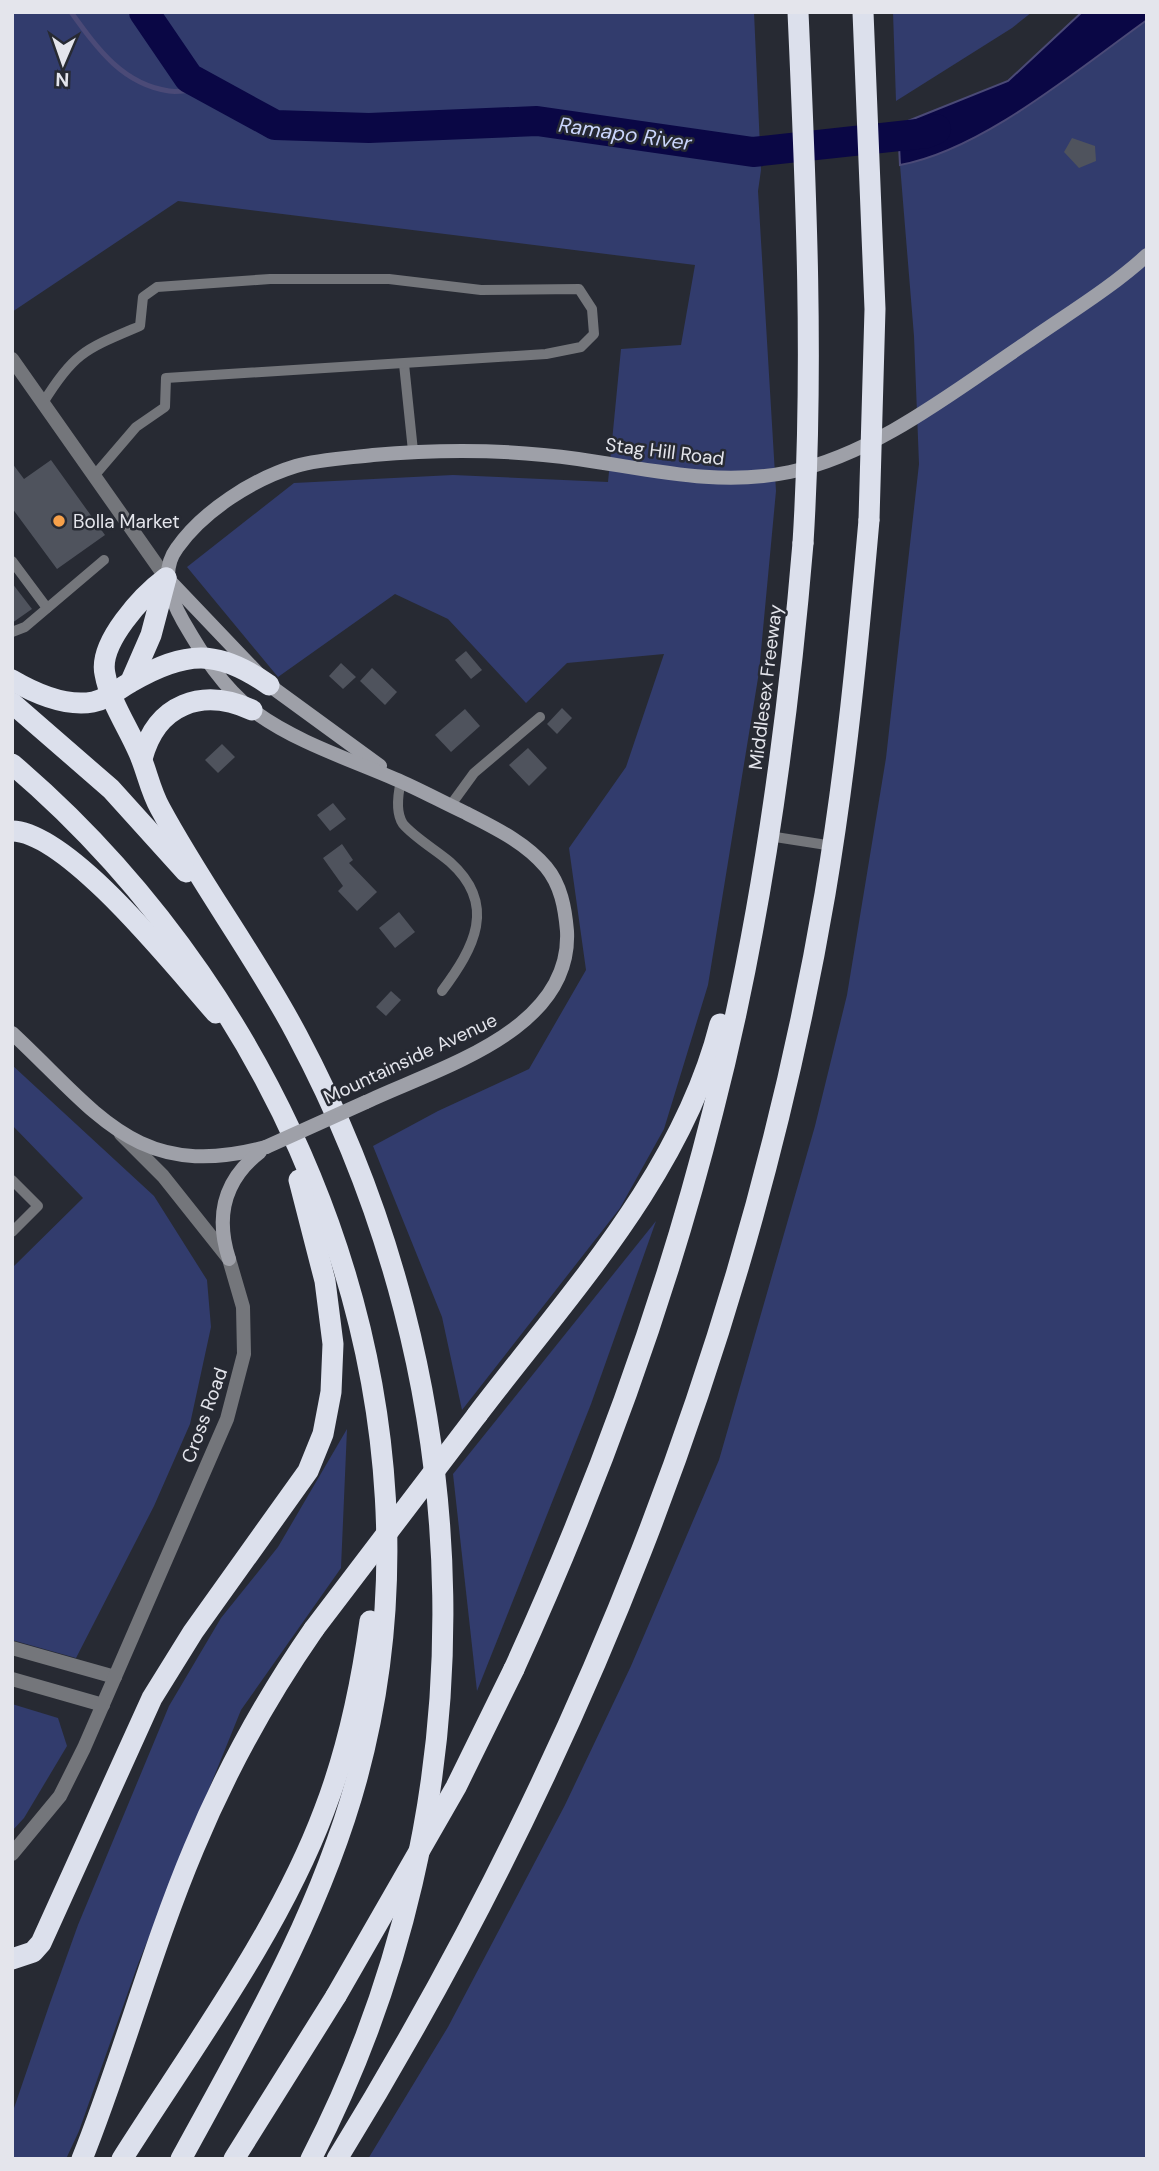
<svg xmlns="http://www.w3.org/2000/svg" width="1159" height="2171" font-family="'DM Sans',sans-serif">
<rect width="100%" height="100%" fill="#272a33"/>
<g fill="#323c6d">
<path d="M12 12H754L761 170 758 191 776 491 759 672 708 985 664 1129 620 1208 462 1410 442 1317 373 1146 438 1111 529 1069 586 970 569 848 626 767 664 654 567 663 526 703 448 619 395 594 278 677 187 567 294 483 453 475 608 482 621 349 681 345 695 265 178 201 12 312Z"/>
<path d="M893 12H1032L1012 28 896 101Z"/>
<path d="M1147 20V2159H368L448 2027 565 1805 631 1666 719 1460 815 1126 847 995 886 758 919 464 914 336 900 165C983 150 1078 69 1147 20Z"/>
<path d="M12 1065 154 1196 207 1280 211 1327 190 1424 154 1506 76 1658 12 1640V1268L83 1198 12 1125Z"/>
<path d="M656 1221 591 1404 477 1691 453 1474Z"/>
<path d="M347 1429 341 1568 241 1710 138 1964 79 2131 66 2159H12V2114L50 2003 78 1925 169 1706 221 1618 278 1547Z"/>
<path d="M12 1704 58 1718 67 1746 24 1818 12 1831Z"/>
</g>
<path fill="#0a0745" stroke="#4b4a77" stroke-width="2" d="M1082 12H1147V20C1078 69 983 150 900 165L898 125 1008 81Z"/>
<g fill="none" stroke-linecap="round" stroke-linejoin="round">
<path stroke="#4b4a77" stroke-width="5" d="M71 12C97 48 122 84 169 91 180 93 195 89 207 87"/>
<path stroke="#0a0745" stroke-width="30" d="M144 12 189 78 275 125 369 128 537 121 753 152 927 133 936 129"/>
</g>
<g fill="#4f535d">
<path d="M1072 138 1095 146 1096 161 1079 168 1064 152Z"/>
<path d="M51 460 105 535 57 569 12 508V463L24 479Z"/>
<path d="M12 583 32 609 12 623Z"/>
<path d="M466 651 482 670 471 679 455 660Z"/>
<path d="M341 663 356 677 343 689 329 676Z"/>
<path d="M372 668 397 692 385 705 360 681Z"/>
<path d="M562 708 572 718 557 734 547 724Z"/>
<path d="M465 709 480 726 451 752 435 735Z"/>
<path d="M222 744 235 757 218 773 205 760Z"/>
<path d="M528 748 547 768 529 786 509 765Z"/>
<path d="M333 803 346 819 330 831 317 815Z"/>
<path d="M342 844 353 860 349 863 377 892 357 911 338 891 343 886 323 858Z"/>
<path d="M399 912 415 932 395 948 379 928Z"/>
<path d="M391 991 401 1000 386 1016 376 1007Z"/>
</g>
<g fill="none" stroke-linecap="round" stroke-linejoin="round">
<g stroke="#74767b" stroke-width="10">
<path d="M404 364 413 451"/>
<path d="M43 403C74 352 86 349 140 326L143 297 157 287 270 279H389L481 290 579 289 592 309 594 334 581 347 546 354 166 378 165 407 136 427 94 476"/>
<path d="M12 561 47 608"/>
<path d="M12 632 25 627 104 560"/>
<path d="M401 781C398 794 395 812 403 824 415 838 436 850 450 862 498 905 474 948 442 991"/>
<path d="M450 806 474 773 540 717"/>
<path d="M769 836 833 846"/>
<path d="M12 1180 38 1206 12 1232"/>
</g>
<g stroke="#74767b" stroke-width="14">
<path d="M12 359 166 578"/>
<path d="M12 1648 115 1677"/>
<path d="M12 1679 103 1705"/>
<path d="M12 1854 60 1796 84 1748 227 1419 244 1354 243 1307 229 1259 163 1176 121 1134"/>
</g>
<g stroke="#9ea0a8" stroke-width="14">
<path d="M168 579 269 685 380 766"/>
<path d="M12 1033C98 1113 137 1182 266 1147"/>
<path d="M366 1102C440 1067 572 1031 567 931 565 908 561 885 546 867 525 842 495 828 466 813 442 802 419 789 395 779 349 759 296 742 255 712 223 688 202 654 183 621 170 598 160 571 177 548 203 511 253 479 296 466 320 459 348 458 373 455 441 449 509 449 578 459 649 469 718 487 790 472 876 454 957 389 1029 341 1069 313 1111 288 1147 255"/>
<path d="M229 1259C215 1216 224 1180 260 1152"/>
</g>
<g stroke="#dce0ec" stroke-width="21">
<path d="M166 578C143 595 98 643 105 674 110 702 128 727 139 753 147 771 150 790 160 808 202 886 256 957 297 1035 484 1386 494 1804 311 2159"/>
<path d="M12 680C36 694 65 707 93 702 108 699 118 689 131 682 186 650 218 649 269 685"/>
<path d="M131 681 151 635 166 578"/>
<path d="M12 703 111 789 186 872"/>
<path d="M142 759C156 704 202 687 252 710"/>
<path d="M12 764C297 1007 457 1409 357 1778 320 1914 248 2036 181 2159"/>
<path d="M12 831C69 832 177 969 216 1013"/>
<path d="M477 1415C569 1294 682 1174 720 1024"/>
<path d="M514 1669C596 1489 665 1302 713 1111 761 925 787 734 803 543"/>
<path d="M12 1959 33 1952 41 1943 152 1698 193 1632 308 1471 323 1434 331 1392 333 1344 325 1281 299 1180"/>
<path d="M82 2159C123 2057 151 1950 194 1848 226 1771 266 1698 314 1629"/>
<path d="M122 2159C191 2050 279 1931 324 1811 348 1749 361 1686 370 1621"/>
<path d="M234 2159 336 1996"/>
<path d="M337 2159C576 1771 748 1344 825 894 846 770 858 645 869 520"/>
</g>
<path stroke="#9ea0a8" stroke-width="14" d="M266 1147 366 1102"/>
<g stroke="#dce0ec" stroke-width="21">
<path d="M798 12C806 190 814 365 803 543"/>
<path d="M863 12 875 309 869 520"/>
<path d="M314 1629 477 1415"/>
<path d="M336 1996 456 1787 514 1669"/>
</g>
</g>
<circle fill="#f8a14a" stroke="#272a33" stroke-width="2.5" cx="59" cy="521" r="7"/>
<g text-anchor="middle" stroke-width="5" stroke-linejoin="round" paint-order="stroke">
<g font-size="19" fill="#e4e5ec" stroke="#272a33">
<text transform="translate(665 451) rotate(7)" y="7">Stag Hill Road</text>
<text transform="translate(765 687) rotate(-83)" y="7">Middlesex Freeway</text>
<text transform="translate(410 1058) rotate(-25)" y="7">Mountainside Avenue</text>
<text transform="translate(204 1415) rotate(-70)" y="7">Cross Road</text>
</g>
<g font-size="19" fill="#e4e5ec" stroke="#272a33" text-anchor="start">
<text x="73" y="528">Bolla Market</text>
</g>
<g font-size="21" font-style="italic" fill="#cad5fc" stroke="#272a33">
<text transform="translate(625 134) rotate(8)" y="7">Ramapo River</text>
</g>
</g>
<rect width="1159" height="2171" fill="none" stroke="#e4e5ec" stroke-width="28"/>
<g transform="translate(63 63) rotate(182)" stroke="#272a33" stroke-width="5" paint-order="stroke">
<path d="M0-5L12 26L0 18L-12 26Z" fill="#e4e5ec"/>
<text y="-10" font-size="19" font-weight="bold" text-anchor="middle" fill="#e4e5ec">N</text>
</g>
</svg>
